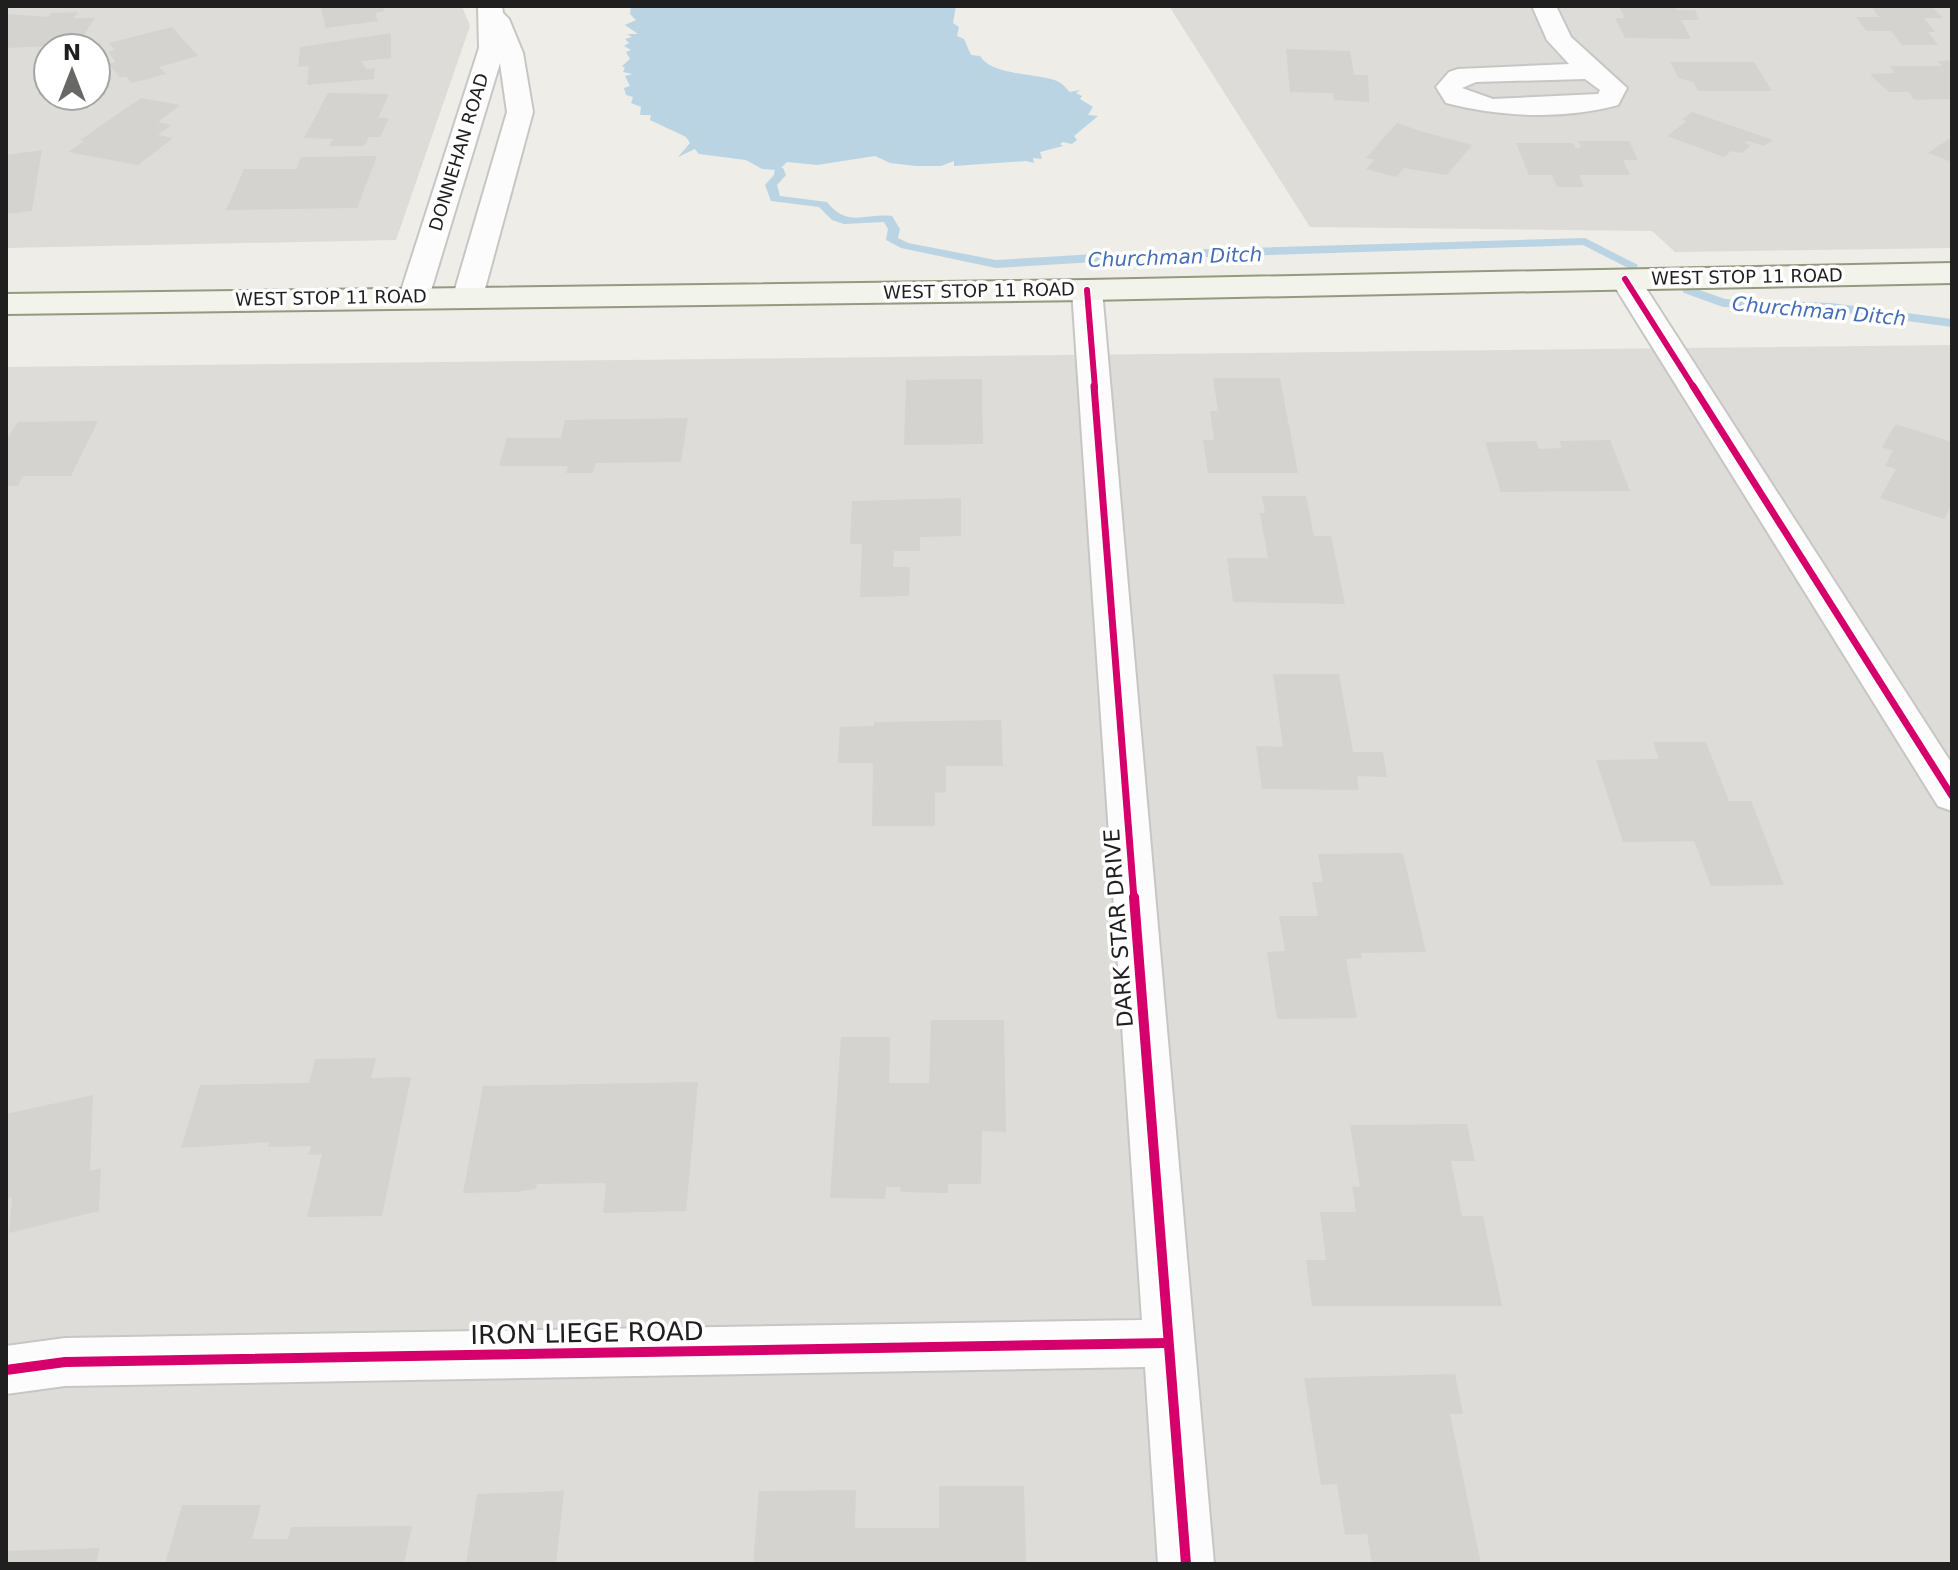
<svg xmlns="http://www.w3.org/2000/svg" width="1958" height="1570" font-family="'DejaVu Sans',sans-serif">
<rect width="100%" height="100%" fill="#eeede8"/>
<g fill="#dddcd9" fill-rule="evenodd">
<path d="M6 6H462L470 26 396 240 6 248ZM48 48H96V96H48Z"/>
<path d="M1169 6H1952V248L1675 252 1652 231 1310 227Z"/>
<path d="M1952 345V1564H6V367Z"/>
</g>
<path fill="#bad4e3" d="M631 6H956L953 23 959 27 957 36 964 39 971 55 980 56C992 76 1037 73 1057 81 1062 83 1066 88 1070 92L1080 90 1076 93 1082 96 1080 99 1093 107 1088 115 1098 116 1074 136 1077 140 1072 144 1063 142 1060 144 1063 146 1040 152 1042 159 1033 158 1034 163 1026 161 954 166V161L941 166H916L890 163 875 156 817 165 787 162 779 170 762 169 746 160 699 154 695 149 678 157 690 143 686 137 650 120 651 115H640L641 107 631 103 633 97 626 95 624 88 630 86 625 76 633 74 623 72 625 68 622 66 630 59 626 52 631 50 624 46 629 43 625 39 632 37 627 34H638L625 25 636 20 630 14Z"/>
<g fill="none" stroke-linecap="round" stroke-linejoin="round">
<g fill="#bad4e3" fill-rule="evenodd">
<path d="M775 168H783L786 175 777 185 780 196 827 202C847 228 865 213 892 216L900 229 898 238 908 243 996 260 1145 251 1585 238 1638 265 1636 268H1628L1583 245 1145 259 996 268 901 248 886 240 888 229 884 222 844 224 832 220 819 207 771 201 765 185 774 175Z"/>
<path d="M1688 286 1725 299 1831 303 1952 319V327L1831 311 1723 307 1684 293 1682 290Z"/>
</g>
</g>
<g fill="#d5d3cf">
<path d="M320 6H382L384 11 375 13 378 21 326 28Z"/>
<path d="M1619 6H1673L1676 10H1695L1699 20H1681L1691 39 1625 38 1615 18H1625Z"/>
<path d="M1871 6H1932L1942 18H1924L1935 32H1928L1938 45H1902L1891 31H1866L1856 17H1879Z"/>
<path d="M78 12 74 18H95L77 45 6 48V14L49 17 51 13Z"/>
<path d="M172 27 198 56 159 67 166 74 132 83 126 76 120 78 109 64 116 62 108 52 115 50 109 43Z"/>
<path d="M391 33V58L362 61 366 69 375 68 374 79 307 85 309 66 298 67 300 47Z"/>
<path d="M1286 49 1350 51 1354 75H1368L1369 102 1334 100 1333 93 1290 92Z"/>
<path d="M1952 60V99L1914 100 1909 92H1889L1870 74 1895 73 1890 66H1942L1938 61Z"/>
<path d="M1670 62H1754L1772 91H1698L1693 82 1679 78Z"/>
<path d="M328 93 389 94 378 118H389L380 137H369L364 146H329L333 139 304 138Z"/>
<path d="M141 98 180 105 158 122 171 125 158 135 173 138 138 165 68 152 84 141 80 140Z"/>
<path d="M1692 112 1773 140 1764 146 1748 141 1745 142 1750 146 1742 153 1731 151 1724 157 1667 136 1687 121 1682 120Z"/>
<path d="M1397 123 1420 131 1472 145 1447 175 1404 168 1396 177 1366 169 1374 160 1366 158Z"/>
<path d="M1952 137V162L1928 153Z"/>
<path d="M1578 141H1629L1638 160H1623L1630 175H1579L1584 187H1557L1552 175H1529L1516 143H1573L1575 148H1581Z"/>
<path d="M42 150 32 211 6 214V155Z"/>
<path d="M377 156 357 208 226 210 244 169H296L301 157Z"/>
<path d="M1213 378H1280L1298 473H1208L1203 440H1214L1210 411H1218Z"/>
<path d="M982 379 983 444 904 445 906 380Z"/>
<path d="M688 418 681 462 596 463 592 473H566L568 466H499L507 438H561L565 420Z"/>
<path d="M98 421 71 476H23L18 486H6V440L18 422Z"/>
<path d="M1896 424 1952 442V504L1944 519 1880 498 1896 469 1885 466 1893 451 1882 447Z"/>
<path d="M1610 440 1630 491 1501 492 1485 442 1536 441 1539 449 1562 448 1559 441Z"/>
<path d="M1262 496H1306L1314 536H1331L1345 604 1233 602 1227 558H1268L1260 513H1265Z"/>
<path d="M961 498V536L920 537V551H894L893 567H910L909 596 860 597 862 544H850L852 501Z"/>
<path d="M1273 674H1339L1353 752H1383L1387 777 1357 776 1359 790 1262 789 1256 746 1283 747Z"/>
<path d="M1001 720 1003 766H946V792L935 793V826H872L873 763H838L840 727 874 726V722Z"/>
<path d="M1653 742H1706L1729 801H1751L1784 885 1711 886 1694 841 1623 842 1596 760 1659 759Z"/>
<path d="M1403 853 1426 952 1361 953 1362 958 1346 959 1357 1018 1277 1019 1267 952 1285 951 1279 916H1318L1312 882H1323L1318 854Z"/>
<path d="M931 1020H1004L1006 1132 982 1131 981 1184H948V1193L900 1192 901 1187H886L885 1199 830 1198 841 1037H890L889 1083H929Z"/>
<path d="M376 1058 371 1078 411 1077 382 1216 307 1217 322 1154 308 1155 311 1146 268 1147 269 1142 181 1148 200 1085 309 1083 315 1059Z"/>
<path d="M698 1082 686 1211 603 1213 606 1183 537 1184 536 1189 515 1192 463 1193 483 1086Z"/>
<path d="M93 1095 90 1171 101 1168 99 1211 9 1233 12 1197 6 1198V1114Z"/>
<path d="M1467 1124 1475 1161H1451L1462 1216H1483L1502 1306H1312L1306 1260H1326L1320 1212H1356L1352 1186 1360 1187 1350 1125Z"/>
<path d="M1455 1374 1463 1414H1450L1481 1564H1372L1367 1534 1345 1535 1337 1484 1321 1485 1304 1378Z"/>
<path d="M939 1486H1024L1026 1564H753L759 1491 856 1490 855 1528H939Z"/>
<path d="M564 1491 556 1564H466L477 1494Z"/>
<path d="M182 1505H261L252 1539H288L291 1527 412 1526 404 1564H165Z"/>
<path d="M100 1548 96 1564H6L7 1551Z"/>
</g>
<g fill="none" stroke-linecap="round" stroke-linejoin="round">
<g stroke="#c6c6c4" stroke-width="4">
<g id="minor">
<path d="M478 6H502L503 13 509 19 523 53 533 112 483 296 479 302H457L453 296 507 112 500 63 429 297 425 303H403L399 297 479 48Z"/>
<path d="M1532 6H1556L1571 37 1627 88 1618 105C1562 120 1501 117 1446 103L1436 87 1449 72 1458 69 1569 64 1547 40ZM1585 79 1600 90 1598 94 1493 99 1462 88 1476 82Z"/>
<path d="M1625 270 1636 273 1640 279 1952 764V811L1938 806 1610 279 1614 273Z"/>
<path d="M1087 281 1098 284 1102 290 1214 1564H1158L1145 1367 65 1386 6 1394V1346L65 1338 1142 1320 1072 290 1076 284Z"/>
</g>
</g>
<g stroke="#94997f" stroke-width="4">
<path id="secondary" d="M1952 263V283L1087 300 6 314V294L1087 280Z"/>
</g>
<use href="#minor" fill="#fcfcfc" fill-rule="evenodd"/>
<use href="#secondary" fill="#f2f4eb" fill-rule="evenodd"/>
<g stroke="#fff" stroke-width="9">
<g id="cycleway-far2">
<path d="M1625 279 1694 388"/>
<path d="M1087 290 1095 388"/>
</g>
</g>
<g stroke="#fff" stroke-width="12">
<g id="cycleway-far1">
<path d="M1094 386 1134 899"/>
<path d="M1693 386 1952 796"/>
</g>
</g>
<g stroke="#fff" stroke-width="15">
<g id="cycleway">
<path d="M1134 897 1186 1564"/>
<path d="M6 1370 65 1362 1168 1343"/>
</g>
</g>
<use href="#cycleway-far2" stroke="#d6006c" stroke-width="6"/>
<use href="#cycleway-far1" stroke="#d6006c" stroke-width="7"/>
<use href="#cycleway" stroke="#d6006c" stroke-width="10"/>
</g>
<g text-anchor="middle" stroke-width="7" stroke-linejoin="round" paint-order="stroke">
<g font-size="18" fill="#1f1f1f" stroke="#fff">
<text transform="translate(459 152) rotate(-73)" y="6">DONNEHAN ROAD</text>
<text transform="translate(1747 277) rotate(-1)" y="6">WEST STOP 11 ROAD</text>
<text transform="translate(979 291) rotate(-1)" y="6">WEST STOP 11 ROAD</text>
<text transform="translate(331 298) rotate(-1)" y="6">WEST STOP 11 ROAD</text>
</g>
<g font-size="20" font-style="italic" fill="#456eb6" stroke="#fff">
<text transform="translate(1175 257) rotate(-2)" y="7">Churchman Ditch</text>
<text transform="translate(1819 311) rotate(5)" y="7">Churchman Ditch</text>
</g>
<g font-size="22" fill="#1f1f1f" stroke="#fff">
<text transform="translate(1118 928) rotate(-94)" y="8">DARK STAR DRIVE</text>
</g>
<g font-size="26" fill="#1f1f1f" stroke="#fff">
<text transform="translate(587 1333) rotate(-1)" y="9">IRON LIEGE ROAD</text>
</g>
</g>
<rect width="1958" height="1570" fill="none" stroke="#1f1f1f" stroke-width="16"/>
<g transform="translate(72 72)"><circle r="38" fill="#ffffff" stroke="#a5a5a5" stroke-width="2"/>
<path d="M0-6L14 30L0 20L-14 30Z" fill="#676765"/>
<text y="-12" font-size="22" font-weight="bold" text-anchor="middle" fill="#1f1f1f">N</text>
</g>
</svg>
